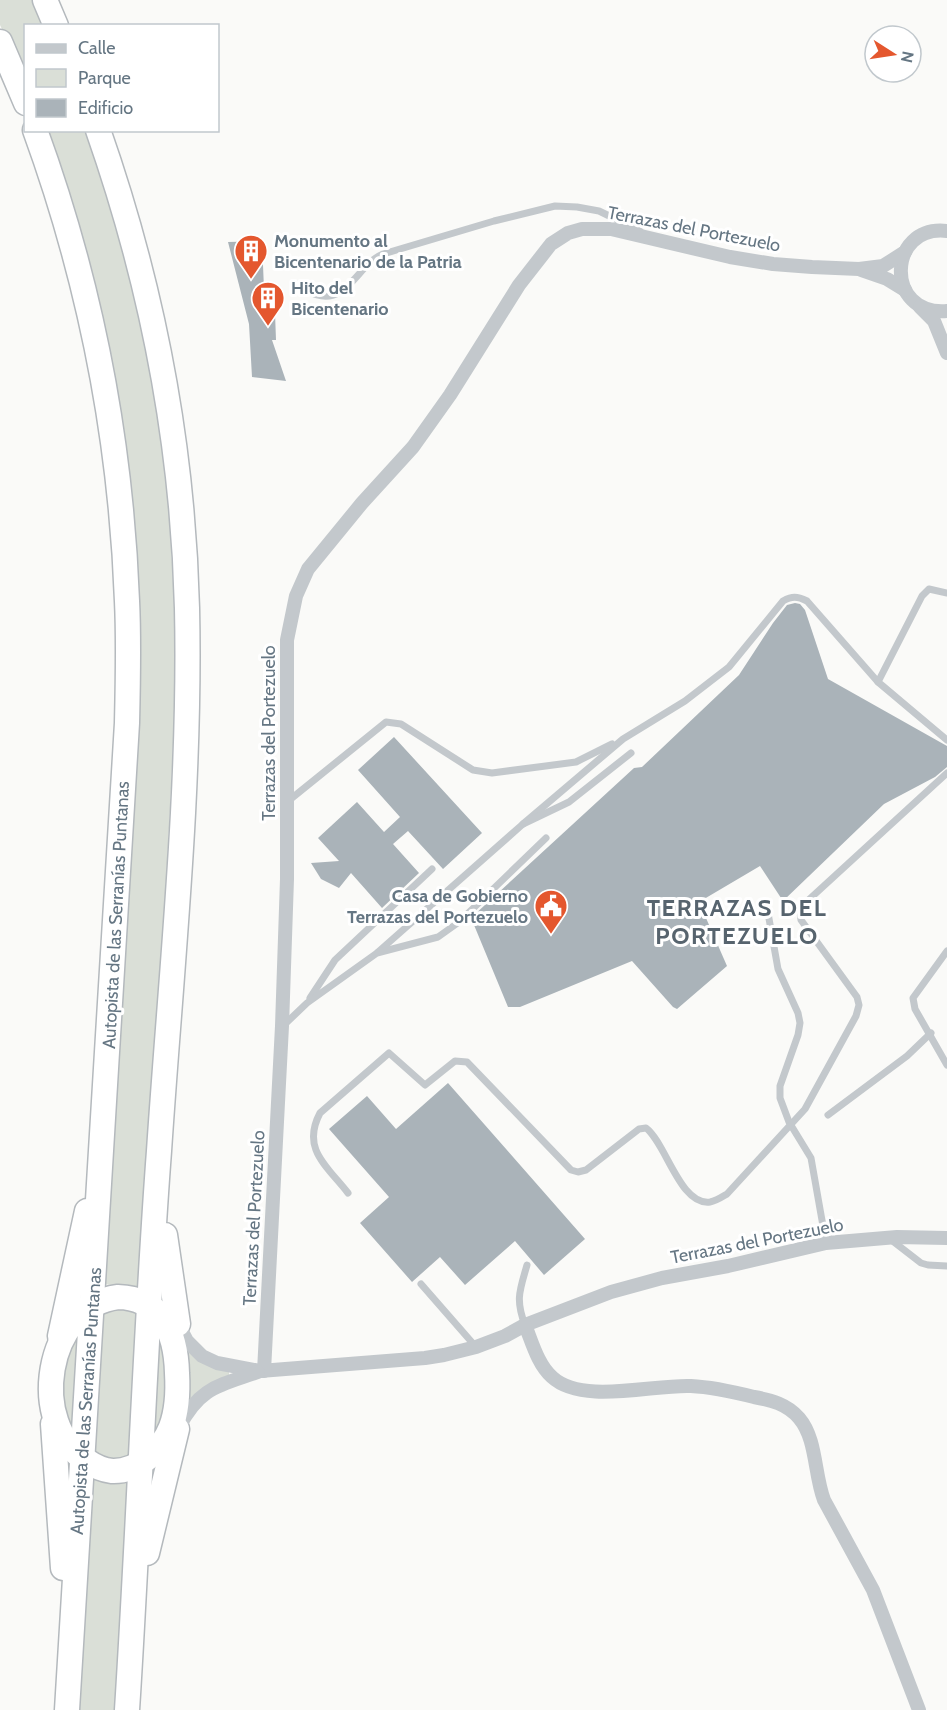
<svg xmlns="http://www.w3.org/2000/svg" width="947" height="1710" font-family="Cabin,sans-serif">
<rect width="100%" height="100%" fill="#fafaf8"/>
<g fill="#dadfd7">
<path d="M0 0H35L46 25 26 26 25 77 0 25Z"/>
<path d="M45 131H88L113 204 157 386 170 525 177 657 170 810 143 1287 100 1284 124 448Z"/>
<path d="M105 1307 138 1308 133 1459 127 1462 89 1456 98 1311Z"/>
<path d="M82 1321 72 1436 58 1380Z"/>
<path d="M157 1327 162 1331 169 1406 150 1446Z"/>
<path d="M185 1345 229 1370V1378L188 1404Z"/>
<path d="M89 1470 133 1474 118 1710H75Z"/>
</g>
<g fill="#aab3b9">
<path d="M262 241 265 313H275L276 340H272L286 381 252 377 249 324 228 242Z"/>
<path d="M795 603 800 604 805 610 828 679 947 746V767L935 777 884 804 783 901 760 866 699 902 727 966 677 1009 673 1007 632 961 520 1007H508L474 925 473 916 634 768 642 767 739 675 773 623 787 605Z"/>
<path d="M394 737 482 833 443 869 408 831 393 844 419 873 382 908 351 873 339 888 321 879 311 863 339 861 318 838 357 802 384 832 400 817 358 770Z"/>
<path d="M448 1083 585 1239 544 1275 515 1241 465 1285 440 1257 412 1282 360 1223 389 1197 329 1129 367 1096 396 1129Z"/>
</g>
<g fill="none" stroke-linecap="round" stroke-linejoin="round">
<g stroke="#b4b9bd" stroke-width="27">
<g id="highway">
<path d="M45 0 56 26"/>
<path d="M0 42 26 103"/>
<path d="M35 130C90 281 121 440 127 601 129 641 128 682 127 723L67 1710"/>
<path d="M98 130C152 284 183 446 187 608 191 789 171 971 159 1151 145 1337 139 1524 127 1710"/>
<path d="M165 1235 178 1324 169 1328"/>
<path d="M118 1297C163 1298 176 1335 177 1373 178 1390 177 1411 171 1427 162 1450 137 1472 112 1471 103 1470 94 1466 87 1461 27 1425 45 1306 118 1297Z"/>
<path d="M60 1336 87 1211"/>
<path d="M53 1424 63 1568"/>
<path d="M147 1553 177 1429"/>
</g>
</g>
<g stroke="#c3c8cc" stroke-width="7">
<path d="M296 284C303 287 310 293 317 295 348 304 358 264 383 254L494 221 555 206 577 207 599 211 640 231"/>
<path d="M947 593 929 589 922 596 878 682 947 740"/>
<path d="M287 802 386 722 401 724 473 770 492 773 576 762 612 744"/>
<path d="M523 824 623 739 685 701 729 667 783 601C792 596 797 596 807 601L878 682"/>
<path d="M768 913 778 969 798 1013 800 1023 798 1035 780 1086V1098L789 1122 811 1158 826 1243"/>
<path d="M947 951 913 998 915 1009 947 1065"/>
<path d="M378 952 523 824 569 802 631 753"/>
<path d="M310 998 335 960 432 869"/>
<path d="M284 1025 307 1003 377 953 438 937 459 922 546 838"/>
<path d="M828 1115 907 1056 931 1033"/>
<path d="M348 1193C327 1166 301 1149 320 1113L389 1053 425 1085 455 1061 467 1062 571 1170 578 1172 586 1170 639 1129 646 1128C666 1143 680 1206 710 1202 716 1201 722 1197 727 1194L805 1109 856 1016 859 1005 857 997 801 920 800 912 803 905 947 773"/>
<path d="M890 1239 921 1263 928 1265 947 1266"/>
<path d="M421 1284 476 1347"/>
<path d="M525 1325C515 1299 520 1290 527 1265"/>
</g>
<g stroke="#c3c8cc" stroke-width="14">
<path d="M947 231C887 224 884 316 947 311"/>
<path d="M861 270 887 279 905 290"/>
<path d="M920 307 934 321 947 353"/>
<path d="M178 1324 187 1341 202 1356 217 1363 260 1371 425 1358 444 1355 476 1347 505 1336 525 1325 611 1292 662 1278 728 1266 826 1243 897 1237 947 1238"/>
<path d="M525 1325C532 1342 538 1365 552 1377 582 1405 654 1384 691 1386 712 1387 734 1392 754 1397 771 1400 787 1404 799 1418 817 1439 814 1474 824 1500L873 1590 919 1710"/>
<path d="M264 1371 282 1026 287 879V640L296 596 308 569 362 503 413 447 450 395 519 285 551 244 568 233 582 229H611L730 257 773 264 812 267 859 269 883 266 905 252"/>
<path d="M179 1427C200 1387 218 1386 258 1372"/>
</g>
<use href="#highway" stroke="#fff" stroke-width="24"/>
</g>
<defs>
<g id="building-pin" transform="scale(1.725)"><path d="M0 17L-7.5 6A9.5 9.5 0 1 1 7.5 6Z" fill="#e4572e" stroke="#fff"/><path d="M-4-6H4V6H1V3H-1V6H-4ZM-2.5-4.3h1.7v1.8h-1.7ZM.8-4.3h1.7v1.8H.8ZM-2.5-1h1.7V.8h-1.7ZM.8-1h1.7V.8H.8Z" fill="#fff"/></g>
<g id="civic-pin" transform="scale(1.725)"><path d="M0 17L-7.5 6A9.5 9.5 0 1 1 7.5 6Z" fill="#e4572e" stroke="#fff"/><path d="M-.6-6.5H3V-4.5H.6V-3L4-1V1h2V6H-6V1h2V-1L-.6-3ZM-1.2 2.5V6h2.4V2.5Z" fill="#fff"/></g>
</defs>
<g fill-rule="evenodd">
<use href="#building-pin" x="251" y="251"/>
<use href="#building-pin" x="268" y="298"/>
<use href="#civic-pin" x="551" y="906"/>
</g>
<g text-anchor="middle" stroke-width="6" stroke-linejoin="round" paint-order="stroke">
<g font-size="18" fill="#657683" stroke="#fff">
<text transform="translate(694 229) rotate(11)" y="6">Terrazas del Portezuelo</text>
<text transform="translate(269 733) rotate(-90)" y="6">Terrazas del Portezuelo</text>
<text transform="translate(116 915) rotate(-87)" y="6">Autopista de las Serranías Puntanas</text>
<text transform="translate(254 1218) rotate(-87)" y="6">Terrazas del Portezuelo</text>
<text transform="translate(757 1241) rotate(-11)" y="6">Terrazas del Portezuelo</text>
<text transform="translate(86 1401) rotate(-86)" y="6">Autopista de las Serranías Puntanas</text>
</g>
<g font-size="18" font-weight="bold" fill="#657683" stroke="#fff" text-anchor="start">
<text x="274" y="247">Monumento al<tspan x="274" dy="21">Bicentenario de la Patria</tspan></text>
<text x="291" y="294">Hito del<tspan x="291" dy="21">Bicentenario</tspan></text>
<text x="528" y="902" text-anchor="end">Casa de Gobierno<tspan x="528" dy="21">Terrazas del Portezuelo</tspan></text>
</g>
<g font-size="24" font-weight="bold" letter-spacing="1.5" fill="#57646e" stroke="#fff">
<text x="737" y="916">TERRAZAS DEL<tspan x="737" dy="28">PORTEZUELO</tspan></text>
</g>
</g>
<rect x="24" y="24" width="195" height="108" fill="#ffffff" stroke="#c1c8cd" stroke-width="1.5"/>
<rect x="36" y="44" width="30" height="9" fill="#c3c8cc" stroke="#c1c8cd" stroke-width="1.5"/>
<text x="78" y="54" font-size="18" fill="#657683">Calle</text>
<rect x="36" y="69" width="30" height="18" fill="#dadfd7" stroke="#c1c8cd" stroke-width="1.5"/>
<text x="78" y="84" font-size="18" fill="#657683">Parque</text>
<rect x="36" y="99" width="30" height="18" fill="#aab3b9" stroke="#c1c8cd" stroke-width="1.5"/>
<text x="78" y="114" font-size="18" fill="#657683">Edificio</text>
<g transform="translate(893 54) rotate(102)"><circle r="28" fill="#ffffff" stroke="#c1c8cd" stroke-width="1.5"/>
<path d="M0-4.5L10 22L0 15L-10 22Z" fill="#e4572e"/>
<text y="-9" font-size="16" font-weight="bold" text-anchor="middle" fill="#657683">N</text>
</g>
</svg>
